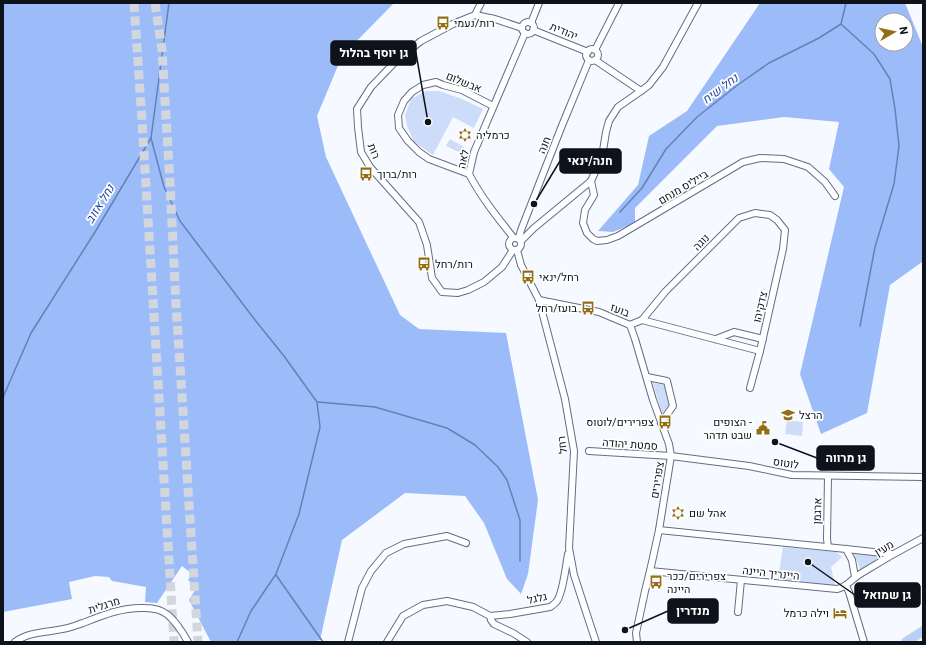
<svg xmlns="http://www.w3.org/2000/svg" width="926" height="645" font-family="Georgia,Heebo,serif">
<rect width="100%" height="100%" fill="#f6f9ff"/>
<g fill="#cddcf8">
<path d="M426 91H439L462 99 483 109 474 128 453 117 433 155 414 142 407 126 405 115 411 99Z"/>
<path d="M450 139 464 147 461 153 446 146Z"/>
<path d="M653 383 665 385 669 405 662 414Z"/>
<path d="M787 420 803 422 802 436 785 434Z"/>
<path d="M783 547 836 552 842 557 831 567 835 585 778 579Z"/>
<path d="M855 552H856L857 554 879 556 880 558 862 569H860L854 553Z"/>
</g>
<g fill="#9cbcf9" fill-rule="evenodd">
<path d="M3 3H394L342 56 317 116 326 157 400 315 419 329 506 333 538 500 528 574 521 594 507 579 484 523 465 496 405 493 342 540 320 640 310 642H211L189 600 197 587 188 580 192 574 182 566 157 603 145 602 146 587 112 581 109 577 95 576 69 582 72 599 3 612Z"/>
<path d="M760 3H905L923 47V259L922 262 890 285 867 413 821 434 800 374 844 187 829 169 839 122 784 117 717 126 635 208V223L613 232 598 231 638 185 649 136 687 111ZM882 20H906V44H882Z"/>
</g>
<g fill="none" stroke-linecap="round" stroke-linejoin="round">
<g stroke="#6480b7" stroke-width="1.5">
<path d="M841 24 874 54 890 79 895 109 899 146 894 184 875 247 860 326"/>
<path d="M151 138 164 187 180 221 255 320 284 356 317 402 320 427 299 514 276 574 251 611 237 642"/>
<path d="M620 212 642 188 666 149 697 117 739 84 769 63 819 38 841 24 846 3"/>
<path d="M3 400 4 395 31 333 95 232 151 138 169 3"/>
<path d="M318 402 375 407 447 428 475 445 498 467 507 480 520 520V561"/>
<path d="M276 575 323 642"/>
</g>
<g stroke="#d3d6dd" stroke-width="9" stroke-dasharray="9 4.5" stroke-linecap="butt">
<path d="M134 3 142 121 174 642"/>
<path d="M155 3 162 50 170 183 176 304 198 642"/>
</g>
<g stroke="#616e87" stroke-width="8">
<g id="minor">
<path d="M475 15 481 3"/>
<circle cx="528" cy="28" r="6"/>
<path d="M531 23 539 3"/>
<path d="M533 30 588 52"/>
<circle cx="592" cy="55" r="6"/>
<path d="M595 50 619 3"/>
<path d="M595 60 641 91"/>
<path d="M469 174 429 159 419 152 408 141 399 128 398 115 404 101 412 92 423 85 436 82 443 85 462 90 493 106"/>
<path d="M591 181 594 195 585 210 583 223 587 233 593 239 597 241 607 240 618 236 743 162 760 158 784 159 808 167 825 182 835 196"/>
<path d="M513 237C497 217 481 197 469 174L474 152 525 33"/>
<circle cx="515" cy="244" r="6"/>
<path d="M519 238 521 230 561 128 589 60"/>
<path d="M521 241 534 228 591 181 602 157 606 132 609 121 618 107 641 91 649 85 663 67 698 3"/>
<path d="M513 250 502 267 484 282 468 290 458 293 442 292 432 278 427 245 419 222 370 167 361 152 358 127 357 109 371 87 397 60 421 41 453 24 475 15 495 19 522 28"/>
<path d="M517 250 521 265 539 300 565 399 574 451 569 548 574 575 589 621 596 642"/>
<path d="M539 300 599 312 630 325 642 320 760 351"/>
<path d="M642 320 665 292 739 218 755 213 770 215 777 220 785 230 783 249 760 351 750 388"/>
<path d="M630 325 635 339 653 400 669 444 671 456 659 530 650 571 645 591 636 633 637 642"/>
<path d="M716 339 734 332 763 339"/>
<path d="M647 377 667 381 673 406 661 423"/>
<path d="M589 451 671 456 749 466 792 475 923 477"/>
<path d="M659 530 846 549 892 554"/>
<path d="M828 547 827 539 828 476"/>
<path d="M846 549 852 560 855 577"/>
<path d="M650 571 837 589C847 587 852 579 860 574 881 561 902 549 923 538"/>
<path d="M846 586 849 592 864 642"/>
<path d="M738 612 741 580"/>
<path d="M490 616 510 614 550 607C553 605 555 604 557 601 563 593 566 565 568 554"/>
<path d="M15 642C31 630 53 633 71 627 75 626 79 624 83 623 103 615 122 607 145 608 153 608 162 610 168 615 176 622 183 633 188 642"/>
<path d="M348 642 362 588 371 571 386 553 404 544 447 536 466 543"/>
<path d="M387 642 403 616 423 605 447 601 473 607 490 616 491 620 494 624 513 633 527 642"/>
</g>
</g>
<g stroke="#d3d4d6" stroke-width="10">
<path id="major" d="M906 642 923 631"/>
</g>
<use href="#minor" stroke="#fff" stroke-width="6"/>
<use href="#major" stroke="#b8cffc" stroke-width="8"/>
</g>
<defs>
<g id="bus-bare" transform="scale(1.08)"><path d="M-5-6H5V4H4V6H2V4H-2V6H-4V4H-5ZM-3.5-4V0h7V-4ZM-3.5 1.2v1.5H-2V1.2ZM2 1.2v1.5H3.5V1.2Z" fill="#936e16" stroke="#fff" stroke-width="2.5" paint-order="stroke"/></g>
<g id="synagogue-bare" transform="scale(1.08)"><path d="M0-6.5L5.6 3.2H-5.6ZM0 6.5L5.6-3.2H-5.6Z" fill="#936e16" stroke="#fff" stroke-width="2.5" paint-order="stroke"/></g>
<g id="school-bare" transform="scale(1.08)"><path d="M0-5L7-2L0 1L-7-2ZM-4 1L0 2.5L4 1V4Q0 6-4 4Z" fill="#936e16" stroke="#fff" stroke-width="2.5" paint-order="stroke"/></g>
<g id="civic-bare" transform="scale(1.08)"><path d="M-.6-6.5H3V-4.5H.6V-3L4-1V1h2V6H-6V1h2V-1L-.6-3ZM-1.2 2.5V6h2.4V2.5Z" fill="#936e16" stroke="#fff" stroke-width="2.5" paint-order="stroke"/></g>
<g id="hotel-bare" transform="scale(1.08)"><path d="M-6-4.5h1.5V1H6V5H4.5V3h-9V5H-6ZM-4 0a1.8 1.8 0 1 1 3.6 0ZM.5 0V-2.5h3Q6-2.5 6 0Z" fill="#936e16" stroke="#fff" stroke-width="2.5" paint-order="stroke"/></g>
</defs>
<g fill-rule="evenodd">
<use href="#bus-bare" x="443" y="23"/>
<use href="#synagogue-bare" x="465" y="135"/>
<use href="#bus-bare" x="366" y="174"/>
<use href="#bus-bare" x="424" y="264"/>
<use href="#bus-bare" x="528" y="277"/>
<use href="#bus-bare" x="588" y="308"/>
<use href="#school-bare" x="788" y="415"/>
<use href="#bus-bare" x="665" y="422"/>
<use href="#civic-bare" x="763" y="428"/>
<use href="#synagogue-bare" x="678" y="513"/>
<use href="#bus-bare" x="656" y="582"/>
<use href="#hotel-bare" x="840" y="613"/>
</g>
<g text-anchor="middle" stroke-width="3.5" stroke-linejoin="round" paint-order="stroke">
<g font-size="11" fill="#0d121b" stroke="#fff" text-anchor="start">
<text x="454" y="27">רות/נעמי</text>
<text x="476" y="139">כרמליה</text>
<text x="377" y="178">רות/ברוך</text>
<text x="435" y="268">רות/רחל</text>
<text x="539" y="281">רחל/ינאי</text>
<text x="577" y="312" text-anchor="end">בועז/רחל</text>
<text x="799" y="419">הרצל</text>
<text x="654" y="426" text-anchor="end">צפרירים/לוטוס</text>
<text x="752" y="426" text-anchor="end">הצופים -<tspan x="752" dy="13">שבט תדהר</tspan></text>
<text x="689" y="517">אהל שם</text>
<text x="667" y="580">צפרירים/ככר<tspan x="667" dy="13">היינה</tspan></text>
<text x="829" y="617" text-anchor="end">וילה כרמל</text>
</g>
<g font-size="11" fill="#0d121b" stroke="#fff">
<text transform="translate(564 31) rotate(22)" y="4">יהודית</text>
<text transform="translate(464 82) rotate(22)" y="4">אבשלום</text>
<text transform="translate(544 145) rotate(-68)" y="4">חנה</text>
<text transform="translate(374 151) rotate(68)" y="4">רות</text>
<text transform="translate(463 159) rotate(-79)" y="4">לאה</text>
<text transform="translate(683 187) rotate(-31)" y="4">בייליס מנחם</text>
<text transform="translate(701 242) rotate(-45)" y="4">נוגה</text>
<text transform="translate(760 307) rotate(-77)" y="4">צדקיהו</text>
<text transform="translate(620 310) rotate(21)" y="4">בועז</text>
<text transform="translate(630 444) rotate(4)" y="4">סמטת יהודה</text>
<text transform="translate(562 445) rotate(-97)" y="4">רחל</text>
<text transform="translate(786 463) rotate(9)" y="4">לוטוס</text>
<text transform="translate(657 480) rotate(-81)" y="4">צפרירים</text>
<text transform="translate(817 511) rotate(-88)" y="4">ארגמן</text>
<text transform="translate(884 548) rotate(-31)" y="4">מעין</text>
<text transform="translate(771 573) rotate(6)" y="4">היינריך היינה</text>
<text transform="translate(537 598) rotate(-13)" y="4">גלגל</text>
<text transform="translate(104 605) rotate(-18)" y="4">מרגלית</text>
</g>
<g font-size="12" font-style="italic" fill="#21489e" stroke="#fff">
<text transform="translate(720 89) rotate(-37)" y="4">נחל שיח</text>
<text transform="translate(100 204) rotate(-58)" y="4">נחל אזוב</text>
</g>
</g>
<path fill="none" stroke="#0d121b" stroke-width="1.5" d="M428 122L416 53M534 204L560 161M775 442L817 458M808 562L855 595M625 630L668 611"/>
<g fill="#0d121b" stroke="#fff" stroke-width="1.5">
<circle cx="428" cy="122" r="4"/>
<circle cx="534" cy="204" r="4"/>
<circle cx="775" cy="442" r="4"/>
<circle cx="808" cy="562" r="4"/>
<circle cx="625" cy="630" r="4"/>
</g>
<g fill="#0d121b" stroke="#0d121b" stroke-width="1.5">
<rect x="331" y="41" width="85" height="24" rx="4"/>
<rect x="560" y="149" width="61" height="24" rx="4"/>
<rect x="817" y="446" width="57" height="24" rx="4"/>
<rect x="855" y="583" width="65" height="24" rx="4"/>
<rect x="668" y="599" width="50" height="24" rx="4"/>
</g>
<g font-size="12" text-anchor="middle" font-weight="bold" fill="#fff">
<text x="374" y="57">גן יוסף בהלול</text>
<text x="590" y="165">חנה/ינאי</text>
<text x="846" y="462">גן מרווה</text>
<text x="887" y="599">גן שמואל</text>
<text x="693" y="615">מנדרין</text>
</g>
<rect width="926" height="645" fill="none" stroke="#0d121b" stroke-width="8"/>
<g transform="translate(894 32) rotate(81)"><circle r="19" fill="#ffffff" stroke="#9ea0a4"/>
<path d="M0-3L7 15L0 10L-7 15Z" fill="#936e16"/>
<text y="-6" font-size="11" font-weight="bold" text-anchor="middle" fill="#0d121b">N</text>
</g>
</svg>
